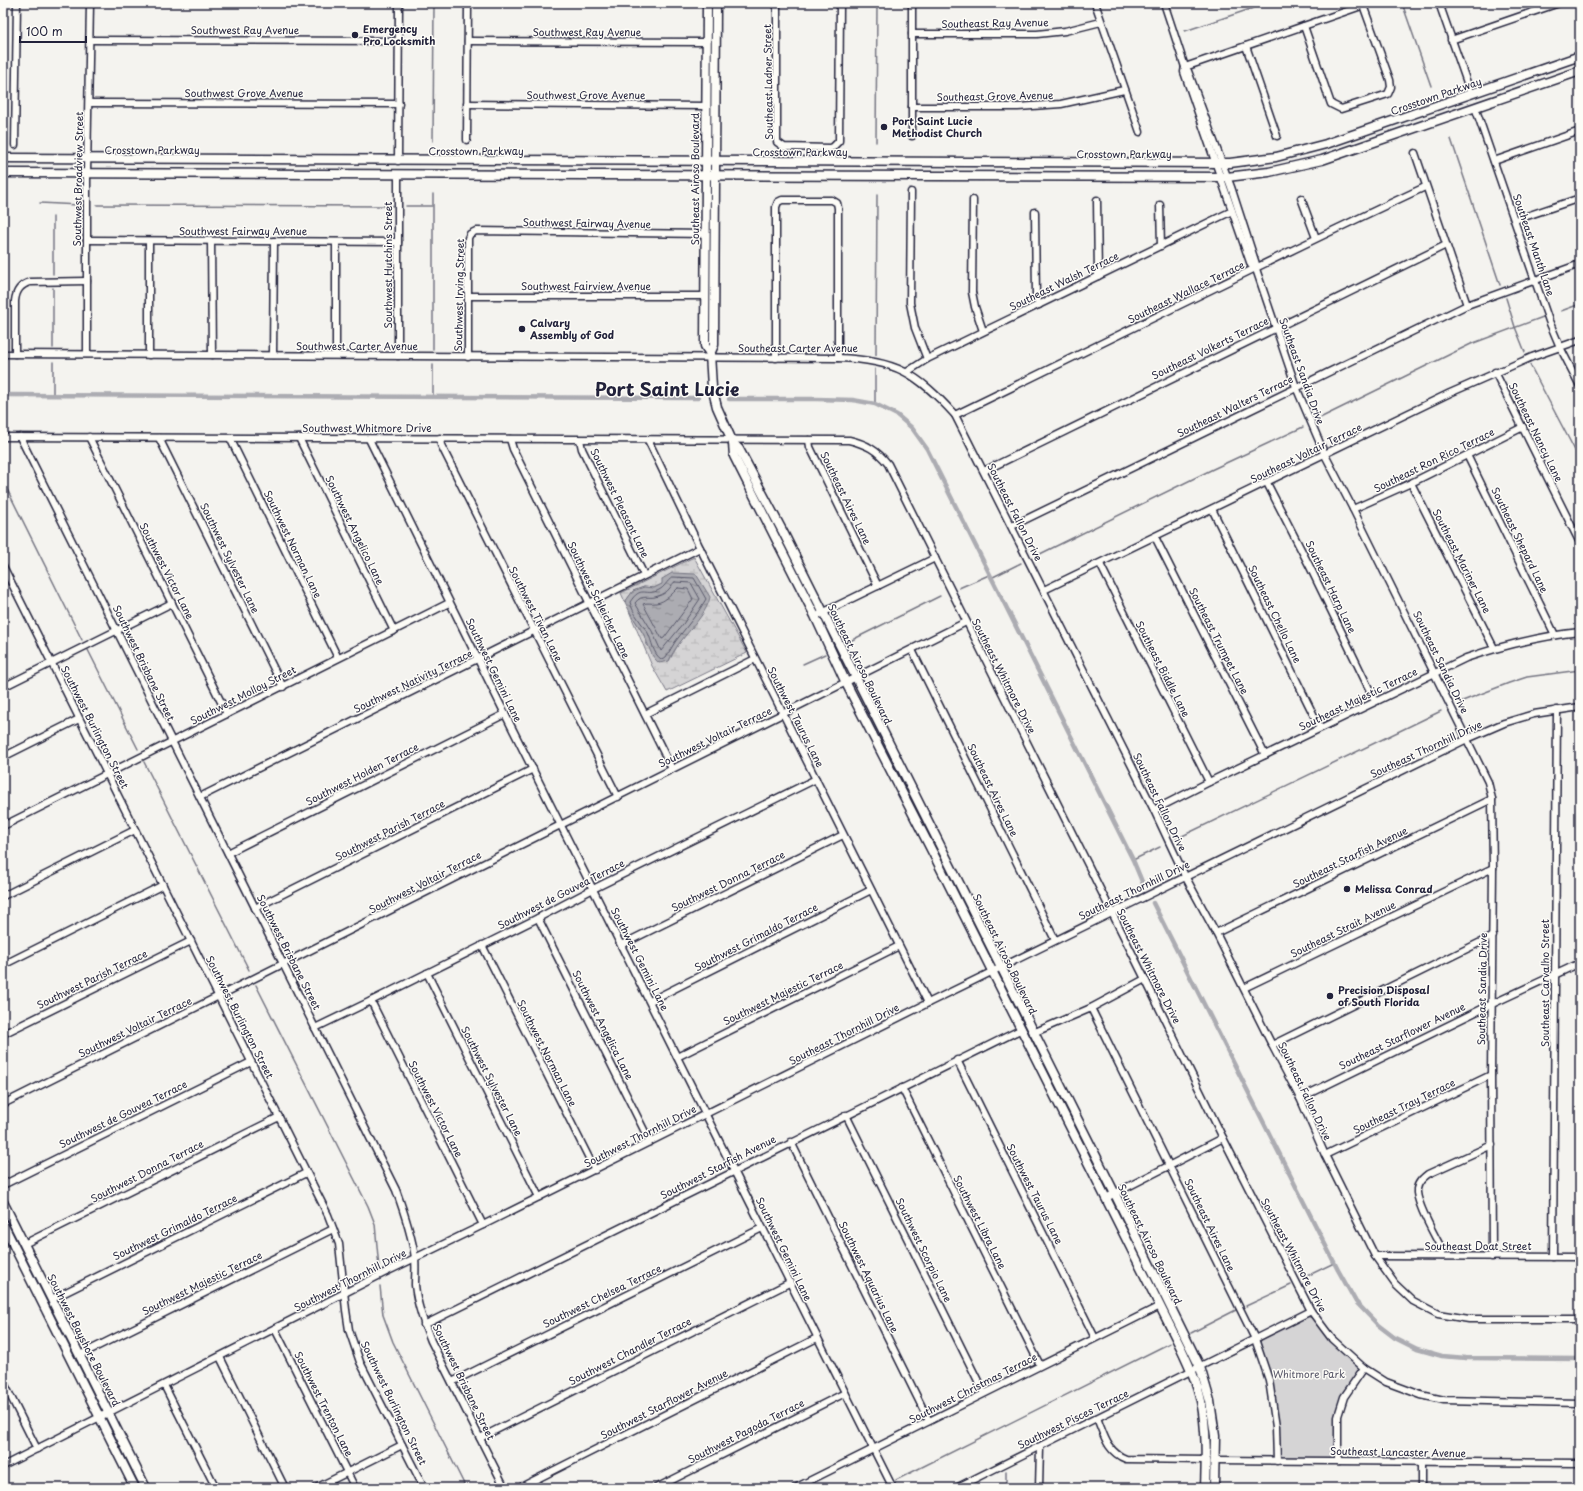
<svg xmlns="http://www.w3.org/2000/svg" width="1583" height="1491" font-family="'Playpen Sans',sans-serif">
<defs>
<pattern id="wetland-marsh" width="20" height="14" patternUnits="userSpaceOnUse"><rect width="20" height="14" fill="#d5d4d5"/><path d="M1 5h8M5 5V1M11 12h8M15 12V8" fill="none" stroke="#b7b6b8"/></pattern>
<pattern id="water-ripples" width="26" height="14" patternUnits="userSpaceOnUse"><rect width="26" height="14" fill="#acacb2"/><path d="M2 4q2-2 4 0t4 0M15 11q2-2 4 0t4 0" fill="none" stroke="#8c8c92"/></pattern>
</defs>
<rect width="100%" height="100%" fill="#f4f3ef"/>
<filter id="ink" filterUnits="userSpaceOnUse"><feTurbulence type="fractalNoise" baseFrequency=".025" numOctaves="2"/><feDisplacementMap in="SourceGraphic" scale="8" xChannelSelector="R" yChannelSelector="G"/><feConvolveMatrix kernelMatrix="1 2 1 2 8 2 1 2 1" color-interpolation-filters="sRGB"/></filter>
<g filter="url(#ink)">
<path fill="#d5d4d5" stroke="#7c7b88" d="M1306 1316 1312 1318 1316 1321 1334 1345 1359 1367C1359 1375 1345 1389 1341 1398L1336 1455 1335 1457 1331 1459H1284L1280 1456 1279 1453 1274 1392 1260 1342 1263 1338Z"/>
<path fill="url(#wetland-marsh)" stroke="#7c7b88" d="M694 557 747 653 667 692 652 666 629 611 644 635 647 645 669 661 678 645 701 614 662 584 654 588 644 587 633 591 625 602 621 593Z"/>
<path fill="url(#water-ripples)" stroke="#757582" d="M672 573 696 574 710 597C706 619 677 639 669 661L659 663C650 656 649 645 644 635 638 624 630 614 625 602L633 591 644 587 654 588 662 584V579Z"/>
<g fill="none" stroke-linecap="round" stroke-linejoin="round">
<g stroke="#59596b" stroke-width="1">
<path d="M673 577 694 578 706 599 698 612 675 642 666 657 661 659C653 654 652 641 648 633 642 623 633 614 630 602 641 585 645 596 657 591 666 587 665 582 673 577Z"/>
<path d="M675 582 691 583 700 599 683 624 661 651 652 631 635 603C642 593 650 600 658 596 662 595 667 592 669 589 672 586 671 584 675 582Z"/>
<path d="M678 588 688 589 693 599 664 638 662 639 643 604C647 602 651 604 656 603 665 602 672 594 678 588Z"/>
</g>
<g stroke="#757582" stroke-width="1.5">
<path d="M1402 3 1431 86"/>
<path d="M1185 31 1268 3"/>
<path d="M1451 139 1500 285"/>
<path d="M433 141 434 3"/>
<path d="M876 142 877 3"/>
<path d="M433 194V349"/>
<path d="M40 203 79 205"/>
<path d="M97 205 393 206"/>
<path d="M406 206H432"/>
<path d="M53 274V217"/>
<path d="M53 288V348"/>
<path d="M1506 298 1515 327 1525 352"/>
<path d="M1561 311 1580 304"/>
<path d="M876 355 877 195"/>
<path d="M53 362V395"/>
<path d="M1530 365 1580 460"/>
<path d="M433 397V365"/>
<path d="M875 404V369"/>
<path d="M1320 418 1471 344 1543 317"/>
<path d="M3 481 82 640"/>
<path d="M1038 555 1213 469 1303 427"/>
<path d="M991 578 1021 563"/>
<path d="M959 588 989 575"/>
<path d="M846 643 940 596"/>
<path d="M88 650 138 749"/>
<path d="M803 664 825 654"/>
<path d="M1460 702 1509 683 1527 677 1580 670"/>
<path d="M144 762 249 970"/>
<path d="M1176 839 1441 711"/>
<path d="M1133 860 1160 847"/>
<path d="M256 985 368 1206 375 1224 379 1268"/>
<path d="M1303 1278 1334 1263"/>
<path d="M380 1286 383 1315 393 1342 466 1488"/>
<path d="M1246 1306 1291 1285"/>
<path d="M1191 1333 1236 1310"/>
<path d="M896 1480 1170 1343"/>
<path d="M880 1488 885 1485"/>
<path d="M1006 1488V1471"/>
</g>
<g stroke="#acacb2" stroke-width="4.5">
<path d="M3 395 698 398"/>
<path d="M729 399H817L853 400 875 404 897 415 912 428 927 449 1133 860 1143 884"/>
<path d="M1153 903 1338 1270 1356 1302 1378 1325 1395 1338 1417 1349 1442 1356 1466 1358 1580 1359"/>
</g>
<g stroke="#22223b" stroke-width="9">
<g id="minor">
<path d="M777 3V142L784 147 830 148 833 147 839 141 840 3"/>
<path d="M912 3V136"/>
<path d="M1095 3 1140 132"/>
<path d="M1164 3 1185 67 1188 71 1231 187 1256 264V269L1296 387 1325 455 1353 509 1488 782 1492 799 1493 868 1491 1075 1492 1257"/>
<path d="M1439 3 1471 94"/>
<path d="M1304 26 1331 104 1341 109 1388 94 1391 87 1390 80 1363 5"/>
<path d="M912 34H1037L1065 31 1101 22"/>
<path d="M90 40 399 41"/>
<path d="M1451 40 1559 3"/>
<path d="M468 41 706 42"/>
<path d="M1246 46 1277 136"/>
<path d="M1185 67 1184 72 1251 265 1256 269"/>
<path d="M1185 67 1370 3"/>
<path d="M89 103 399 104"/>
<path d="M467 104 705 106"/>
<path d="M912 107H1018L1061 104 1124 90"/>
<path d="M1475 107 1549 321 1560 347 1580 386"/>
<path d="M467 140 468 3"/>
<path d="M15 145 17 3"/>
<path d="M1415 153 1467 305"/>
<path d="M398 161 399 3"/>
<path d="M1494 161 1580 131"/>
<path d="M911 192 910 303 915 328 927 359"/>
<path d="M1301 198 1316 238"/>
<path d="M973 200 972 292 975 307 983 331"/>
<path d="M1097 200 1098 276"/>
<path d="M1160 205 1161 246"/>
<path d="M1035 212 1036 296 1039 305"/>
<path d="M1515 220 1580 198"/>
<path d="M87 240 398 242"/>
<path d="M211 241 212 355"/>
<path d="M336 242V355"/>
<path d="M468 296H705"/>
<path d="M3 354 838 358C896 360 917 373 955 415L1154 810 1185 876 1216 933 1272 1045 1300 1098 1325 1155 1375 1256 1395 1284 1413 1301 1438 1314 1469 1319H1580"/>
<path d="M15 354V301C16 291 20 285 30 282L87 281"/>
<path d="M87 354V173L90 3"/>
<path d="M149 355V241"/>
<path d="M273 355 274 241"/>
<path d="M398 356V174"/>
<path d="M468 357V238L470 234 476 231 705 234"/>
<path d="M776 358V207L778 202 782 200H832L837 203 838 208V358"/>
<path d="M907 372 927 359 1232 211"/>
<path d="M1495 372 1580 543"/>
<path d="M955 415C1112 339 1268 260 1425 187"/>
<path d="M3 437 849 440C866 444 877 450 888 464L1145 979 1223 1138 1311 1311 1332 1339 1364 1368 1386 1382 1421 1395 1444 1400 1580 1403"/>
<path d="M20 437 396 1190C404 1212 412 1235 415 1258 416 1267 415 1276 415 1285 417 1305 424 1323 431 1341L505 1488"/>
<path d="M89 437 227 714"/>
<path d="M159 438 283 687"/>
<path d="M230 438 338 658"/>
<path d="M299 438 394 631"/>
<path d="M440 438 441 445 618 797"/>
<path d="M369 439 505 714 893 1488"/>
<path d="M510 439 513 449 672 769"/>
<path d="M580 440 582 449 644 575"/>
<path d="M648 440 700 548 928 1003"/>
<path d="M809 440 810 447 878 586"/>
<path d="M1467 455 1555 635"/>
<path d="M984 471 1446 245"/>
<path d="M1267 483 1310 567 1375 701"/>
<path d="M1411 483 1494 648"/>
<path d="M1212 509 1320 728"/>
<path d="M1353 509 1411 483 1523 427"/>
<path d="M1012 526 1467 305 1580 264"/>
<path d="M1155 537 1265 755"/>
<path d="M1100 564 1209 782"/>
<path d="M3 566 328 1215 339 1244 346 1310 349 1330 360 1362 424 1488"/>
<path d="M1044 590 1450 393 1532 357 1580 340"/>
<path d="M820 614 935 558"/>
<path d="M912 650 1055 940"/>
<path d="M3 687 172 603"/>
<path d="M645 714 755 659"/>
<path d="M3 757 79 719"/>
<path d="M200 797 700 548"/>
<path d="M1154 810 1209 782 1466 658C1504 645 1541 636 1580 632"/>
<path d="M3 826 449 603"/>
<path d="M228 853 505 714"/>
<path d="M3 896 135 830"/>
<path d="M255 908 533 769"/>
<path d="M538 918 650 1142"/>
<path d="M1216 933 1492 799"/>
<path d="M482 945 595 1170"/>
<path d="M621 945 843 835"/>
<path d="M3 965 163 885"/>
<path d="M427 973 539 1197"/>
<path d="M1244 988 1493 868"/>
<path d="M371 1001 483 1225"/>
<path d="M650 1001 871 890"/>
<path d="M1091 1008 1255 1339 1269 1380 1276 1427 1277 1461"/>
<path d="M315 1028 371 1001 538 918 593 889 816 779"/>
<path d="M1033 1033 1091 1008 1145 979"/>
<path d="M3 1034 191 941"/>
<path d="M1272 1045 1493 936"/>
<path d="M677 1057 899 946"/>
<path d="M957 1060 1095 1338"/>
<path d="M902 1088 1040 1365"/>
<path d="M1300 1098 1492 1004 1580 963"/>
<path d="M3 1104 966 622"/>
<path d="M846 1115 984 1393"/>
<path d="M791 1142 929 1421"/>
<path d="M1325 1155 1491 1075"/>
<path d="M3 1185 251 1062"/>
<path d="M1106 1198 1223 1138"/>
<path d="M24 1244 279 1117"/>
<path d="M1375 1256 1580 1257"/>
<path d="M1442 1256V1250C1436 1237 1415 1202 1417 1189 1418 1182 1423 1178 1428 1174L1492 1145"/>
<path d="M1553 1257 1557 710"/>
<path d="M52 1299 306 1173"/>
<path d="M424 1325 1022 1029"/>
<path d="M275 1329 355 1488"/>
<path d="M80 1355 333 1229"/>
<path d="M220 1357 285 1488"/>
<path d="M3 1381 37 1449"/>
<path d="M452 1382 762 1228"/>
<path d="M164 1385 216 1488"/>
<path d="M1097 1418C1104 1435 1107 1452 1126 1459L1206 1460"/>
<path d="M480 1438 789 1283"/>
<path d="M1215 1460 1580 1463"/>
<path d="M1338 1461V1416L1344 1397 1364 1368"/>
<path d="M3 1466 384 1273 483 1225 928 1003 1467 739 1504 723 1534 714 1580 707"/>
<path d="M316 1488 402 1445"/>
<path d="M519 1488 817 1338"/>
<path d="M656 1488 845 1393"/>
<path d="M795 1488 1160 1306"/>
<path d="M956 1488 1311 1311"/>
<path d="M1039 1488 1040 1447"/>
<path d="M1421 1488V1463"/>
</g>
</g>
<g stroke="#22223b" stroke-width="11">
<g id="major">
<path d="M707 3 705 346 710 354"/>
<path d="M716 3 714 345 710 354 712 387 717 407 733 443 734 456 815 616 846 683 935 857 1181 1348C1189 1365 1197 1382 1201 1401 1207 1430 1206 1459 1205 1488"/>
<path d="M3 158 1230 163 1276 157 1326 144 1580 56"/>
<path d="M3 173 1227 177 1269 172 1322 160 1580 71"/>
<path d="M733 443 739 449 783 532 1115 1194 1200 1367 1210 1401 1215 1436 1214 1488"/>
<path d="M3 1202 146 1488"/>
<path d="M3 1224 135 1488"/>
</g>
</g>
<use href="#minor" stroke="#fdfcf7" stroke-width="6"/>
<use href="#major" stroke="#fdfcf7" stroke-width="8"/>
</g>
</g>
<g fill="#22223b" stroke="#fdfcf7" stroke-width="1.5">
<circle cx="355" cy="35" r="4"/>
<circle cx="884" cy="127" r="4"/>
<circle cx="522" cy="329" r="4"/>
<circle cx="1347" cy="889" r="4"/>
<circle cx="1330" cy="996" r="4"/>
</g>
<g text-anchor="middle" stroke-width="3" stroke-linejoin="round" paint-order="stroke">
<g font-size="10" fill="#22223b" stroke="#fdfcf7">
<text transform="translate(995 23) rotate(-1)" y="4">Southeast Ray Avenue</text>
<text x="245" y="34">Southwest Ray Avenue</text>
<text x="587" y="36">Southwest Ray Avenue</text>
<text transform="translate(768 82) rotate(-91)" y="4">Southeast Ladner Street</text>
<text x="244" y="97">Southwest Grove Avenue</text>
<text x="586" y="99">Southwest Grove Avenue</text>
<text transform="translate(995 96) rotate(-1)" y="4">Southeast Grove Avenue</text>
<text transform="translate(1436 96) rotate(-19)" y="4">Crosstown Parkway</text>
<text x="152" y="154">Crosstown Parkway</text>
<text x="476" y="155">Crosstown Parkway</text>
<text x="800" y="156">Crosstown Parkway</text>
<text x="1124" y="158">Crosstown Parkway</text>
<text transform="translate(78 179) rotate(-89)" y="4">Southwest Broadview Street</text>
<text transform="translate(695 179) rotate(-90)" y="4">Southeast Airoso Boulevard</text>
<text transform="translate(587 223) rotate(1)" y="4">Southwest Fairway Avenue</text>
<text x="243" y="235">Southwest Fairway Avenue</text>
<text transform="translate(1534 245) rotate(71)" y="4">Southeast Manth Lane</text>
<text transform="translate(388 265) rotate(-90)" y="4">Southwest Hutchins Street</text>
<text transform="translate(1064 281) rotate(-26)" y="4">Southeast Walsh Terrace</text>
<text x="586" y="290">Southwest Fairview Avenue</text>
<text transform="translate(1186 292) rotate(-26)" y="4">Southeast Wallace Terrace</text>
<text transform="translate(459 295) rotate(-89)" y="4">Southwest Irving Street</text>
<text x="357" y="350">Southwest Carter Avenue</text>
<text x="798" y="352">Southeast Carter Avenue</text>
<text transform="translate(1210 348) rotate(-26)" y="4">Southeast Volkerts Terrace</text>
<text transform="translate(1302 371) rotate(70)" y="4">Southeast Sandia Drive</text>
<text transform="translate(1235 406) rotate(-26)" y="4">Southeast Walters Terrace</text>
<text x="367" y="432">Southwest Whitmore Drive</text>
<text transform="translate(1536 432) rotate(64)" y="4">Southeast Nancy Lane</text>
<text transform="translate(1306 453) rotate(-26)" y="4">Southeast Voltair Terrace</text>
<text transform="translate(1434 460) rotate(-26)" y="4">Southeast Ron Rico Terrace</text>
<text transform="translate(846 498) rotate(64)" y="4">Southeast Aires Lane</text>
<text transform="translate(620 503) rotate(64)" y="4">Southwest Pleasant Lane</text>
<text transform="translate(1015 512) rotate(63)" y="4">Southeast Fallon Drive</text>
<text transform="translate(355 530) rotate(64)" y="4">Southwest Angelico Lane</text>
<text transform="translate(1520 540) rotate(64)" y="4">Southeast Shepard Lane</text>
<text transform="translate(293 544) rotate(64)" y="4">Southwest Norman Lane</text>
<text transform="translate(230 558) rotate(64)" y="4">Southwest Sylvester Lane</text>
<text transform="translate(1462 561) rotate(63)" y="4">Southeast Mariner Lane</text>
<text transform="translate(167 571) rotate(63)" y="4">Southwest Victor Lane</text>
<text transform="translate(1331 587) rotate(64)" y="4">Southeast Harp Lane</text>
<text transform="translate(599 600) rotate(64)" y="4">Southwest Schleicher Lane</text>
<text transform="translate(536 614) rotate(63)" y="4">Southwest Tivan Lane</text>
<text transform="translate(1275 614) rotate(64)" y="4">Southeast Chello Lane</text>
<text transform="translate(1219 641) rotate(63)" y="4">Southeast Trumpet Lane</text>
<text transform="translate(1441 662) rotate(64)" y="4">Southeast Sandia Drive</text>
<text transform="translate(144 663) rotate(64)" y="4">Southwest Brisbane Street</text>
<text transform="translate(860 664) rotate(64)" y="4">Southeast Airoso Boulevard</text>
<text transform="translate(1163 669) rotate(63)" y="4">Southeast Biddle Lane</text>
<text transform="translate(494 670) rotate(64)" y="4">Southwest Gemini Lane</text>
<text transform="translate(1004 676) rotate(63)" y="4">Southeast Whitmore Drive</text>
<text transform="translate(413 681) rotate(-26)" y="4">Southwest Nativity Terrace</text>
<text transform="translate(243 695) rotate(-27)" y="4">Southwest Molloy Street</text>
<text transform="translate(1358 699) rotate(-26)" y="4">Southeast Majestic Terrace</text>
<text transform="translate(796 717) rotate(63)" y="4">Southwest Taurus Lane</text>
<text transform="translate(95 727) rotate(63)" y="4">Southwest Burlington Street</text>
<text transform="translate(715 737) rotate(-26)" y="4">Southwest Voltair Terrace</text>
<text transform="translate(1426 749) rotate(-25)" y="4">Southeast Thornhill Drive</text>
<text transform="translate(362 774) rotate(-27)" y="4">Southwest Holden Terrace</text>
<text transform="translate(993 790) rotate(64)" y="4">Southeast Aires Lane</text>
<text transform="translate(1160 802) rotate(64)" y="4">Southeast Fallon Drive</text>
<text transform="translate(390 830) rotate(-27)" y="4">Southwest Parish Terrace</text>
<text transform="translate(1350 857) rotate(-26)" y="4">Southeast Starfish Avenue</text>
<text transform="translate(728 881) rotate(-26)" y="4">Southwest Donna Terrace</text>
<text transform="translate(425 882) rotate(-27)" y="4">Southwest Voltair Terrace</text>
<text transform="translate(1134 890) rotate(-26)" y="4">Southeast Thornhill Drive</text>
<text transform="translate(561 894) rotate(-27)" y="4">Southwest de Gouvea Terrace</text>
<text transform="translate(1343 929) rotate(-26)" y="4">Southeast Strait Avenue</text>
<text transform="translate(756 937) rotate(-27)" y="4">Southwest Grimaldo Terrace</text>
<text transform="translate(289 952) rotate(63)" y="4">Southwest Brisbane Street</text>
<text transform="translate(1005 954) rotate(64)" y="4">Southeast Airoso Boulevard</text>
<text transform="translate(640 959) rotate(63)" y="4">Southwest Gemini Lane</text>
<text transform="translate(1149 966) rotate(63)" y="4">Southeast Whitmore Drive</text>
<text transform="translate(92 979) rotate(-26)" y="4">Southwest Parish Terrace</text>
<text transform="translate(1545 983) rotate(-90)" y="4">Southeast Carvalho Street</text>
<text transform="translate(1482 989) rotate(-89)" y="4">Southeast Sandia Drive</text>
<text transform="translate(783 993) rotate(-26)" y="4">Southwest Majestic Terrace</text>
<text transform="translate(240 1017) rotate(63)" y="4">Southwest Burlington Street</text>
<text transform="translate(603 1025) rotate(63)" y="4">Southwest Angelica Lane</text>
<text transform="translate(135 1027) rotate(-26)" y="4">Southwest Voltair Terrace</text>
<text transform="translate(844 1034) rotate(-27)" y="4">Southeast Thornhill Drive</text>
<text transform="translate(1402 1036) rotate(-26)" y="4">Southeast Starflower Avenue</text>
<text transform="translate(547 1053) rotate(63)" y="4">Southwest Norman Lane</text>
<text transform="translate(492 1081) rotate(63)" y="4">Southwest Sylvester Lane</text>
<text transform="translate(1305 1091) rotate(64)" y="4">Southeast Fallon Drive</text>
<text transform="translate(1404 1106) rotate(-26)" y="4">Southeast Tray Terrace</text>
<text transform="translate(436 1109) rotate(63)" y="4">Southwest Victor Lane</text>
<text transform="translate(123 1114) rotate(-26)" y="4">Southwest de Gouvea Terrace</text>
<text transform="translate(640 1136) rotate(-27)" y="4">Southwest Thornhill Drive</text>
<text transform="translate(718 1167) rotate(-27)" y="4">Southwest Starfish Avenue</text>
<text transform="translate(147 1171) rotate(-27)" y="4">Southwest Donna Terrace</text>
<text transform="translate(1035 1194) rotate(63)" y="4">Southwest Taurus Lane</text>
<text transform="translate(980 1222) rotate(63)" y="4">Southwest Libra Lane</text>
<text transform="translate(1210 1225) rotate(64)" y="4">Southeast Aires Lane</text>
<text transform="translate(175 1227) rotate(-26)" y="4">Southwest Grimaldo Terrace</text>
<text transform="translate(1150 1244) rotate(64)" y="4">Southeast Airoso Boulevard</text>
<text x="1478" y="1250">Southeast Doat Street</text>
<text transform="translate(784 1249) rotate(64)" y="4">Southwest Gemini Lane</text>
<text transform="translate(924 1250) rotate(64)" y="4">Southwest Scorpio Lane</text>
<text transform="translate(1294 1255) rotate(62)" y="4">Southeast Whitmore Drive</text>
<text transform="translate(869 1277) rotate(64)" y="4">Southwest Aquarius Lane</text>
<text transform="translate(350 1280) rotate(-27)" y="4">Southwest Thornhill Drive</text>
<text transform="translate(202 1283) rotate(-26)" y="4">Southwest Majestic Terrace</text>
<text transform="translate(602 1296) rotate(-26)" y="4">Southwest Chelsea Terrace</text>
<text transform="translate(84 1340) rotate(63)" y="4">Southwest Bayshore Boulevard</text>
<text transform="translate(630 1351) rotate(-27)" y="4">Southwest Chandler Terrace</text>
<text transform="translate(464 1382) rotate(64)" y="4">Southwest Brisbane Street</text>
<text transform="translate(973 1388) rotate(-27)" y="4">Southwest Christmas Terrace</text>
<text transform="translate(394 1403) rotate(64)" y="4">Southwest Burlington Street</text>
<text transform="translate(324 1404) rotate(63)" y="4">Southwest Trenton Lane</text>
<text transform="translate(664 1404) rotate(-27)" y="4">Southwest Starflower Avenue</text>
<text transform="translate(1073 1419) rotate(-26)" y="4">Southwest Pisces Terrace</text>
<text transform="translate(746 1431) rotate(-27)" y="4">Southwest Pagoda Terrace</text>
<text transform="translate(1398 1452) rotate(1)" y="4">Southeast Lancaster Avenue</text>
</g>
<g font-size="10" font-weight="bold" fill="#22223b" stroke="#fdfcf7" text-anchor="start">
<text x="363" y="33">Emergency<tspan x="363" dy="12">Pro Locksmith</tspan></text>
<text x="892" y="125">Port Saint Lucie<tspan x="892" dy="12">Methodist Church</tspan></text>
<text x="530" y="327">Calvary<tspan x="530" dy="12">Assembly of God</tspan></text>
<text x="1355" y="893">Melissa Conrad</text>
<text x="1338" y="994">Precision Disposal<tspan x="1338" dy="12">of South Florida</tspan></text>
</g>
<g font-size="10" fill="#585769" stroke="#fdfcf7">
<text x="1309" y="1378">Whitmore Park</text>
</g>
<g font-size="18" font-weight="bold" fill="#22223b" stroke="#fdfcf7">
<text x="667" y="396">Port Saint Lucie</text>
</g>
</g>
<rect width="1583" height="1491" fill="none" stroke="#fdfcf7" stroke-width="16"/>
<rect x="8" y="8" width="1567" height="1475" fill="none" stroke="#22223b" stroke-width="1.5" filter="url(#ink)"/>
<path d="M20 36v6h66v-6" fill="none" stroke="#22223b" stroke-width="2"/>
<text x="26" y="36" font-size="12" fill="#22223b" stroke="#fdfcf7" stroke-width="3" paint-order="stroke">100 m</text>
</svg>
